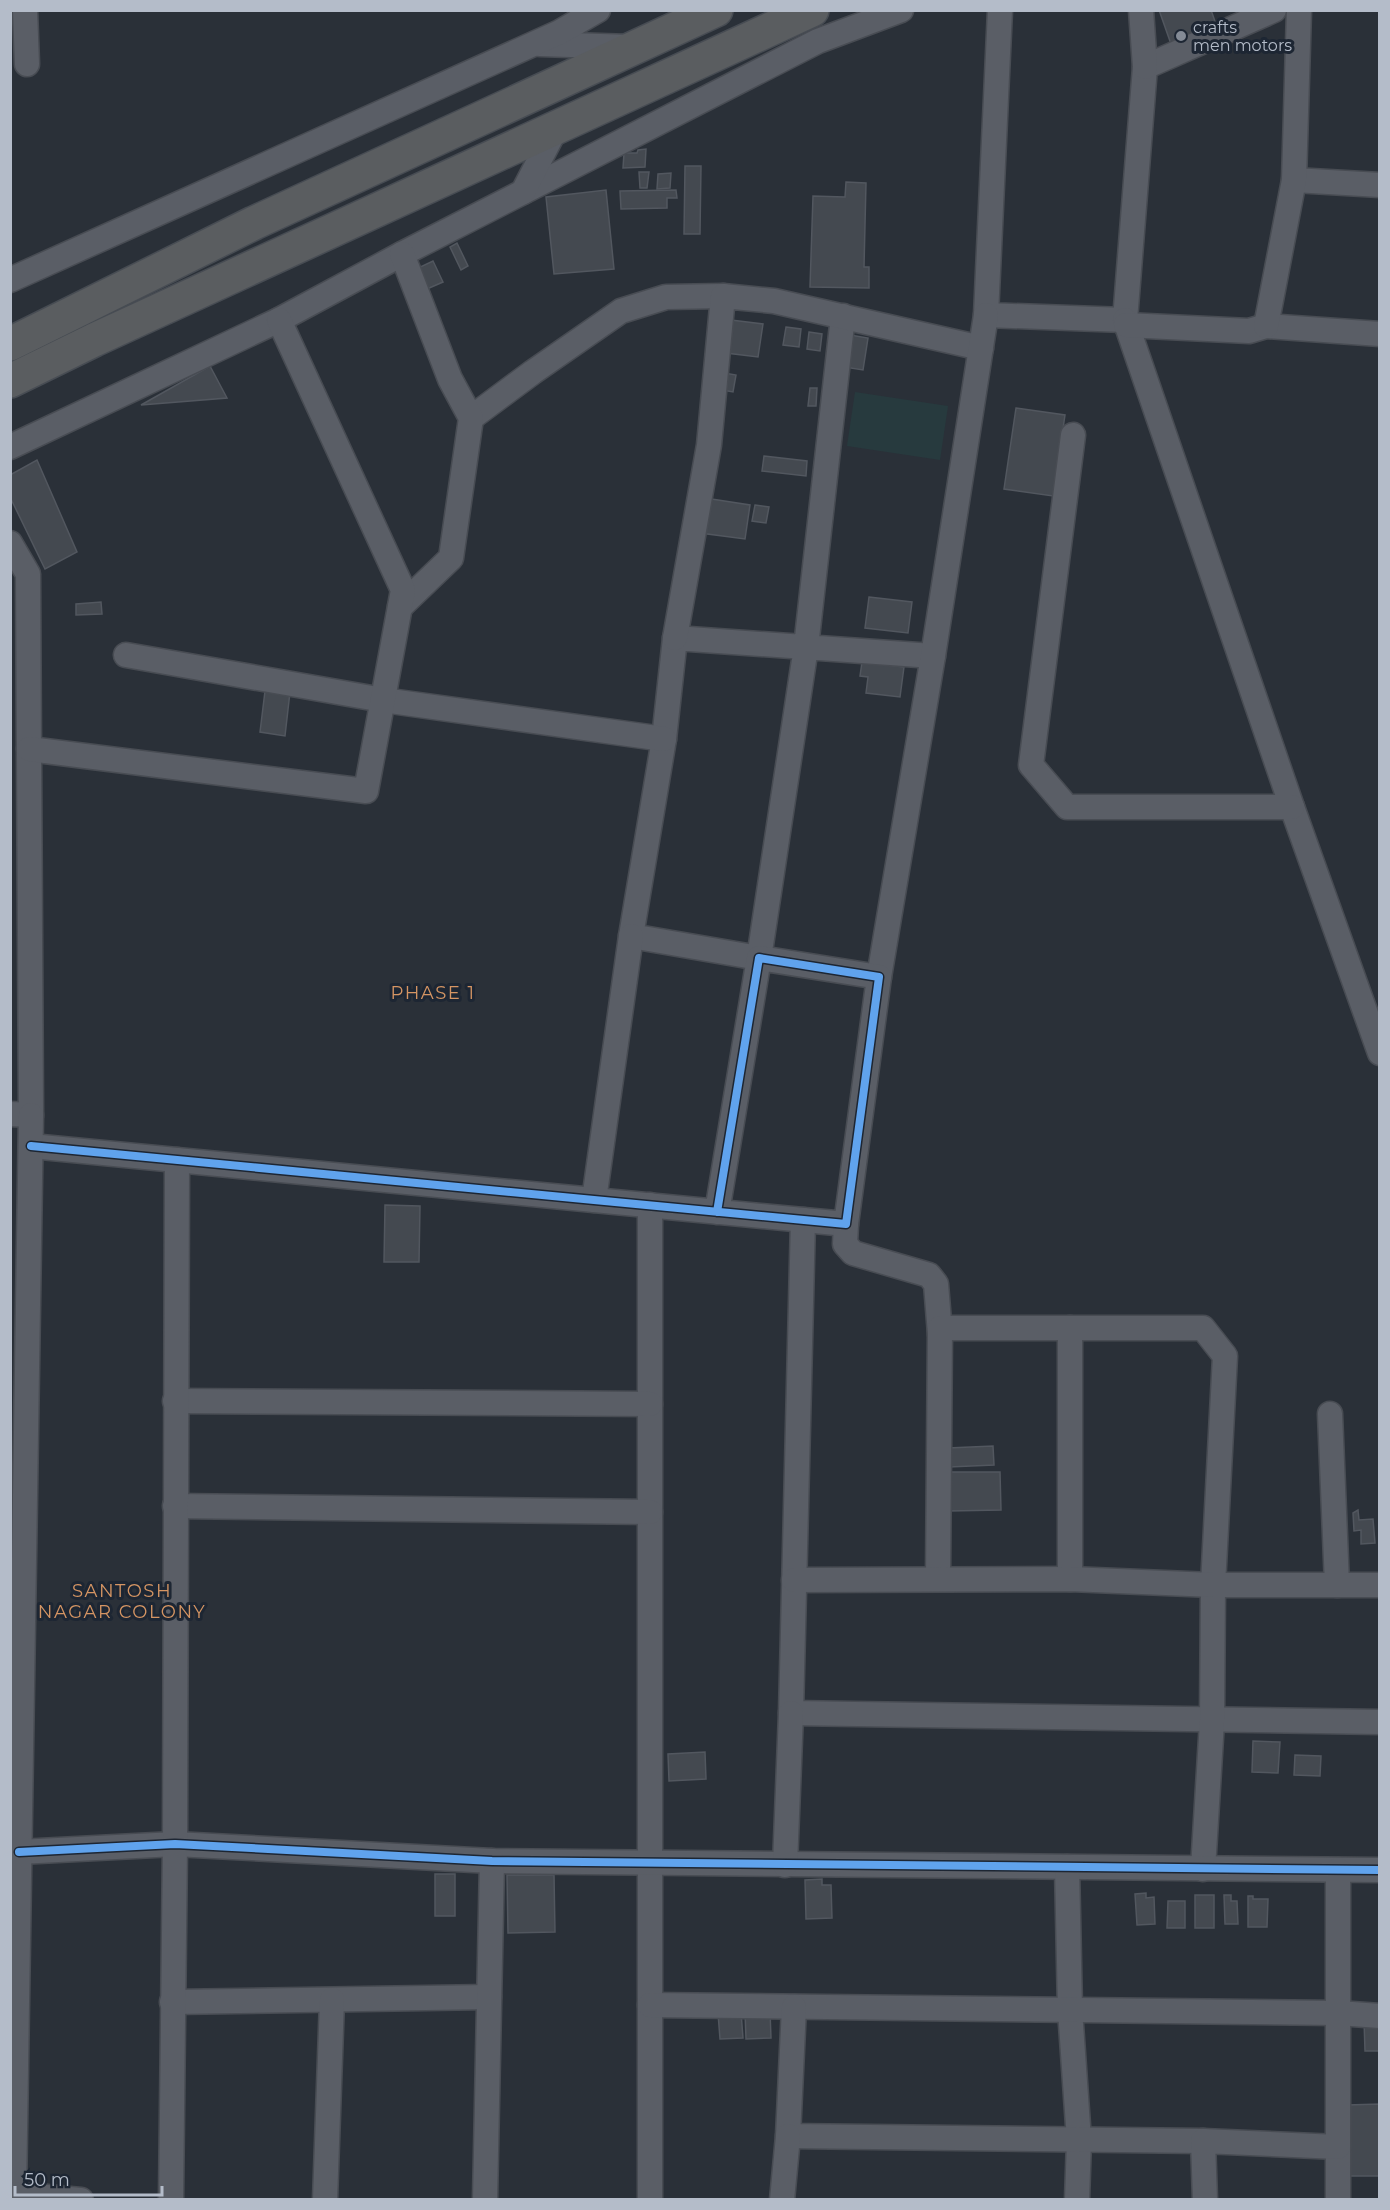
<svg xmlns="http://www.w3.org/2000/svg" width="1390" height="2210" font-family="Montserrat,sans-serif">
<rect width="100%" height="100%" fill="#2a3038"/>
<path fill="#273a3e" d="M855 392 948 406 940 460 847 446Z"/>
<g fill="#444950" stroke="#52575f" stroke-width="1.5">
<path d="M1159 10H1211L1217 27 1171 44Z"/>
<path d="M646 149 645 167 623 168 624 153H637L638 150Z"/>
<path d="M685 166H701L700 234H684Z"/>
<path d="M639 172H649L647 188H640Z"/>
<path d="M671 173 670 188 657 189 658 174Z"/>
<path d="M846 182 866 183 864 267H869V288L810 287 813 196 845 197Z"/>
<path d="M606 190 614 269 554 274 546 197Z"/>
<path d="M676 190 677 198H667V208L621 209 620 191Z"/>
<path d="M457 243 468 266 461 270 450 247Z"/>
<path d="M433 261 443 282 427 289 418 268Z"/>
<path d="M731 320 763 324 758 357 726 353Z"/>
<path d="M786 327 801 329 799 347 783 345Z"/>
<path d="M809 332 822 334 820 351 807 349Z"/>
<path d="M850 335 868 338 863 370 844 367Z"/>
<path d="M210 366 227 398 141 405Z"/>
<path d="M719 372 736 375 733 392 716 389Z"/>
<path d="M810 388H817L816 406H808Z"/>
<path d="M1016 408 1065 415 1053 496 1004 489Z"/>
<path d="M764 456 807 461 806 476 762 471Z"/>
<path d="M37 460 77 552 45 569 10 497V475Z"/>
<path d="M705 498 750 505 745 539 700 533Z"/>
<path d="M755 505 769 507 766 523 752 521Z"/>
<path d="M869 597 912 602 908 633 865 628Z"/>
<path d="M101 602 102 614 76 615V604Z"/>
<path d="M862 662 904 667 900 697 866 693 868 677 860 676Z"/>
<path d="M265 691 290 692 285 736 260 732Z"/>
<path d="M385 1205 420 1206 419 1262H384Z"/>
<path d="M993 1446 994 1465 949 1467 948 1448Z"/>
<path d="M948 1472H1000L1001 1510 949 1511Z"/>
<path d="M1358 1510 1359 1520 1373 1519 1375 1543 1361 1544V1530L1354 1531 1353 1513Z"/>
<path d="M1253 1741 1280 1742 1278 1773 1252 1772Z"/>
<path d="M705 1752 706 1779 669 1781 668 1754Z"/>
<path d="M1295 1755 1321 1756 1320 1776 1294 1775Z"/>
<rect x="435" y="1874" width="20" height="42"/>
<path d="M507 1875H554L555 1932 508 1933Z"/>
<path d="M822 1879V1885H831L832 1918 806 1919 805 1880Z"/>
<path d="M1146 1893V1898L1154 1897 1155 1924 1137 1925 1135 1894Z"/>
<rect x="1195" y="1895" width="19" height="33"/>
<path d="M1224 1895H1231V1901H1237L1238 1924H1225Z"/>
<path d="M1248 1896H1253V1899H1268L1267 1927H1248Z"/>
<path d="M1168 1901H1185V1928H1167Z"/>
<path d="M770 2011 771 2038 746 2039 745 2012Z"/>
<path d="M741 2012 743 2038 720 2039 718 2013Z"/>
<path d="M1364 2020H1380V2051H1365Z"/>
<path d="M1380 2104V2176H1345L1347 2105Z"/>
</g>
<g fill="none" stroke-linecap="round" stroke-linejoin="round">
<g stroke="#484c53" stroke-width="27">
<g id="minor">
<path d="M25 10 27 64"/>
<path d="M1000 10 986 315 1125 320 1145 67 1274 10"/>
<path d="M1141 10 1145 67"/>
<path d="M540 44 631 47"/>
<path d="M1294 180 1380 185"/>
<path d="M523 192 818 41 901 10"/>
<path d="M10 280 560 32 598 10"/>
<path d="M843 316 806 647 759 958 631 936 664 739 675 638 933 656"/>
<path d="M1125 320 1292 807 1380 1053"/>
<path d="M1126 325 1249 331 1266 326 1380 334"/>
<path d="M1266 326 1294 180 1299 10"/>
<path d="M471 418 533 372 621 311 666 297 723 296"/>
<path d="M1073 435 1031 765 1067 807H1292"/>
<path d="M10 447 279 320 402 254 523 192 556 128"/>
<path d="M10 543 28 574 31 1115 10 1114"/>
<path d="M400 607 451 558 471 418 450 379 402 254"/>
<path d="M675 638 709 445 723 296 774 301 981 348"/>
<path d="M126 655 383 700 664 739"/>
<path d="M29 749 366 791 403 590 279 320"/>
<path d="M879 977 933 656 986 315"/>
<path d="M31 1146 594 1200 846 1224 879 977 759 958 717 1212"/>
<path d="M594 1200 631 936"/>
<path d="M650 1205V2200"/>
<path d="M803 1220 791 1713 1380 1722"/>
<path d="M846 1224 845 1244 853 1253 929 1275 936 1284 940 1334"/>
<path d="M1070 1328V1579"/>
<path d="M175 1401 650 1404"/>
<path d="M1330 1414 1337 1585"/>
<path d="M175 1506 650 1512"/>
<path d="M938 1579 940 1328H1203L1225 1356 1213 1585 1212 1721 1203 1869"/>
<path d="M794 1580 1070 1579 1213 1585H1380"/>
<path d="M19 1852 175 1844 492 1861 1380 1870"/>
<path d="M785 1865 791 1713"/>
<path d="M1067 1867 1070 2010 1079 2140 1077 2200"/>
<path d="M172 2002 489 1997"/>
<path d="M650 2005 1338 2013 1380 2016"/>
<path d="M794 2007 788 2136 1203 2141"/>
<path d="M1338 2147V2200"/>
<path d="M10 2194H14L31 1115"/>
<path d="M14 2194 81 2200"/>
<path d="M171 2200 175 1844 177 1160"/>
<path d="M325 2200 332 2000"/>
<path d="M485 2200 492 1861"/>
<path d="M782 2200 788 2136"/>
<path d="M1205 2200 1203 2141 1338 2147V1870"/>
</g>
</g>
<g stroke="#474c53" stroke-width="36">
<g id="highway">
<path d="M10 344 254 223 716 10"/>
<path d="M10 381 94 340 812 10"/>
</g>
</g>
<use href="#minor" stroke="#5a5e66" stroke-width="24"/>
<use href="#highway" stroke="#5a5d60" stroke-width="33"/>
<g stroke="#1d2633" stroke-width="11">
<g id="cycleway">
<path d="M31 1146 594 1200 846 1224 879 977 759 958 717 1212"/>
<path d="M19 1852 175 1844 492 1861 1380 1870"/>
</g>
</g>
<use href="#cycleway" stroke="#60a3ed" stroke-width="8"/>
</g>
<circle fill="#848b96" stroke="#1d2633" stroke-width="2" cx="1181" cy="36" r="6"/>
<g text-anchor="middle" stroke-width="6" stroke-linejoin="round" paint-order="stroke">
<g font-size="16" fill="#b4bcc9" stroke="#1d2633" text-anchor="start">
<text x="1193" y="33">crafts<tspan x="1193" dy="18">men motors</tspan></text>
</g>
<g font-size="18" letter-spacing="1.5" fill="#d59563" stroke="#1d2633">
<text x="433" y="999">PHASE 1</text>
<text x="122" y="1597">SANTOSH<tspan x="122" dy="21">NAGAR COLONY</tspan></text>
</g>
</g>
<rect width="1390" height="2210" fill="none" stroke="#b4bcc9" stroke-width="24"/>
<path d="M15 2186v9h147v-9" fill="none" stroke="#b4bcc9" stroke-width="3"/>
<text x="24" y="2186" font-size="18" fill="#b4bcc9" stroke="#1d2633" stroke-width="4.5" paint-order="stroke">50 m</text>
</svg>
